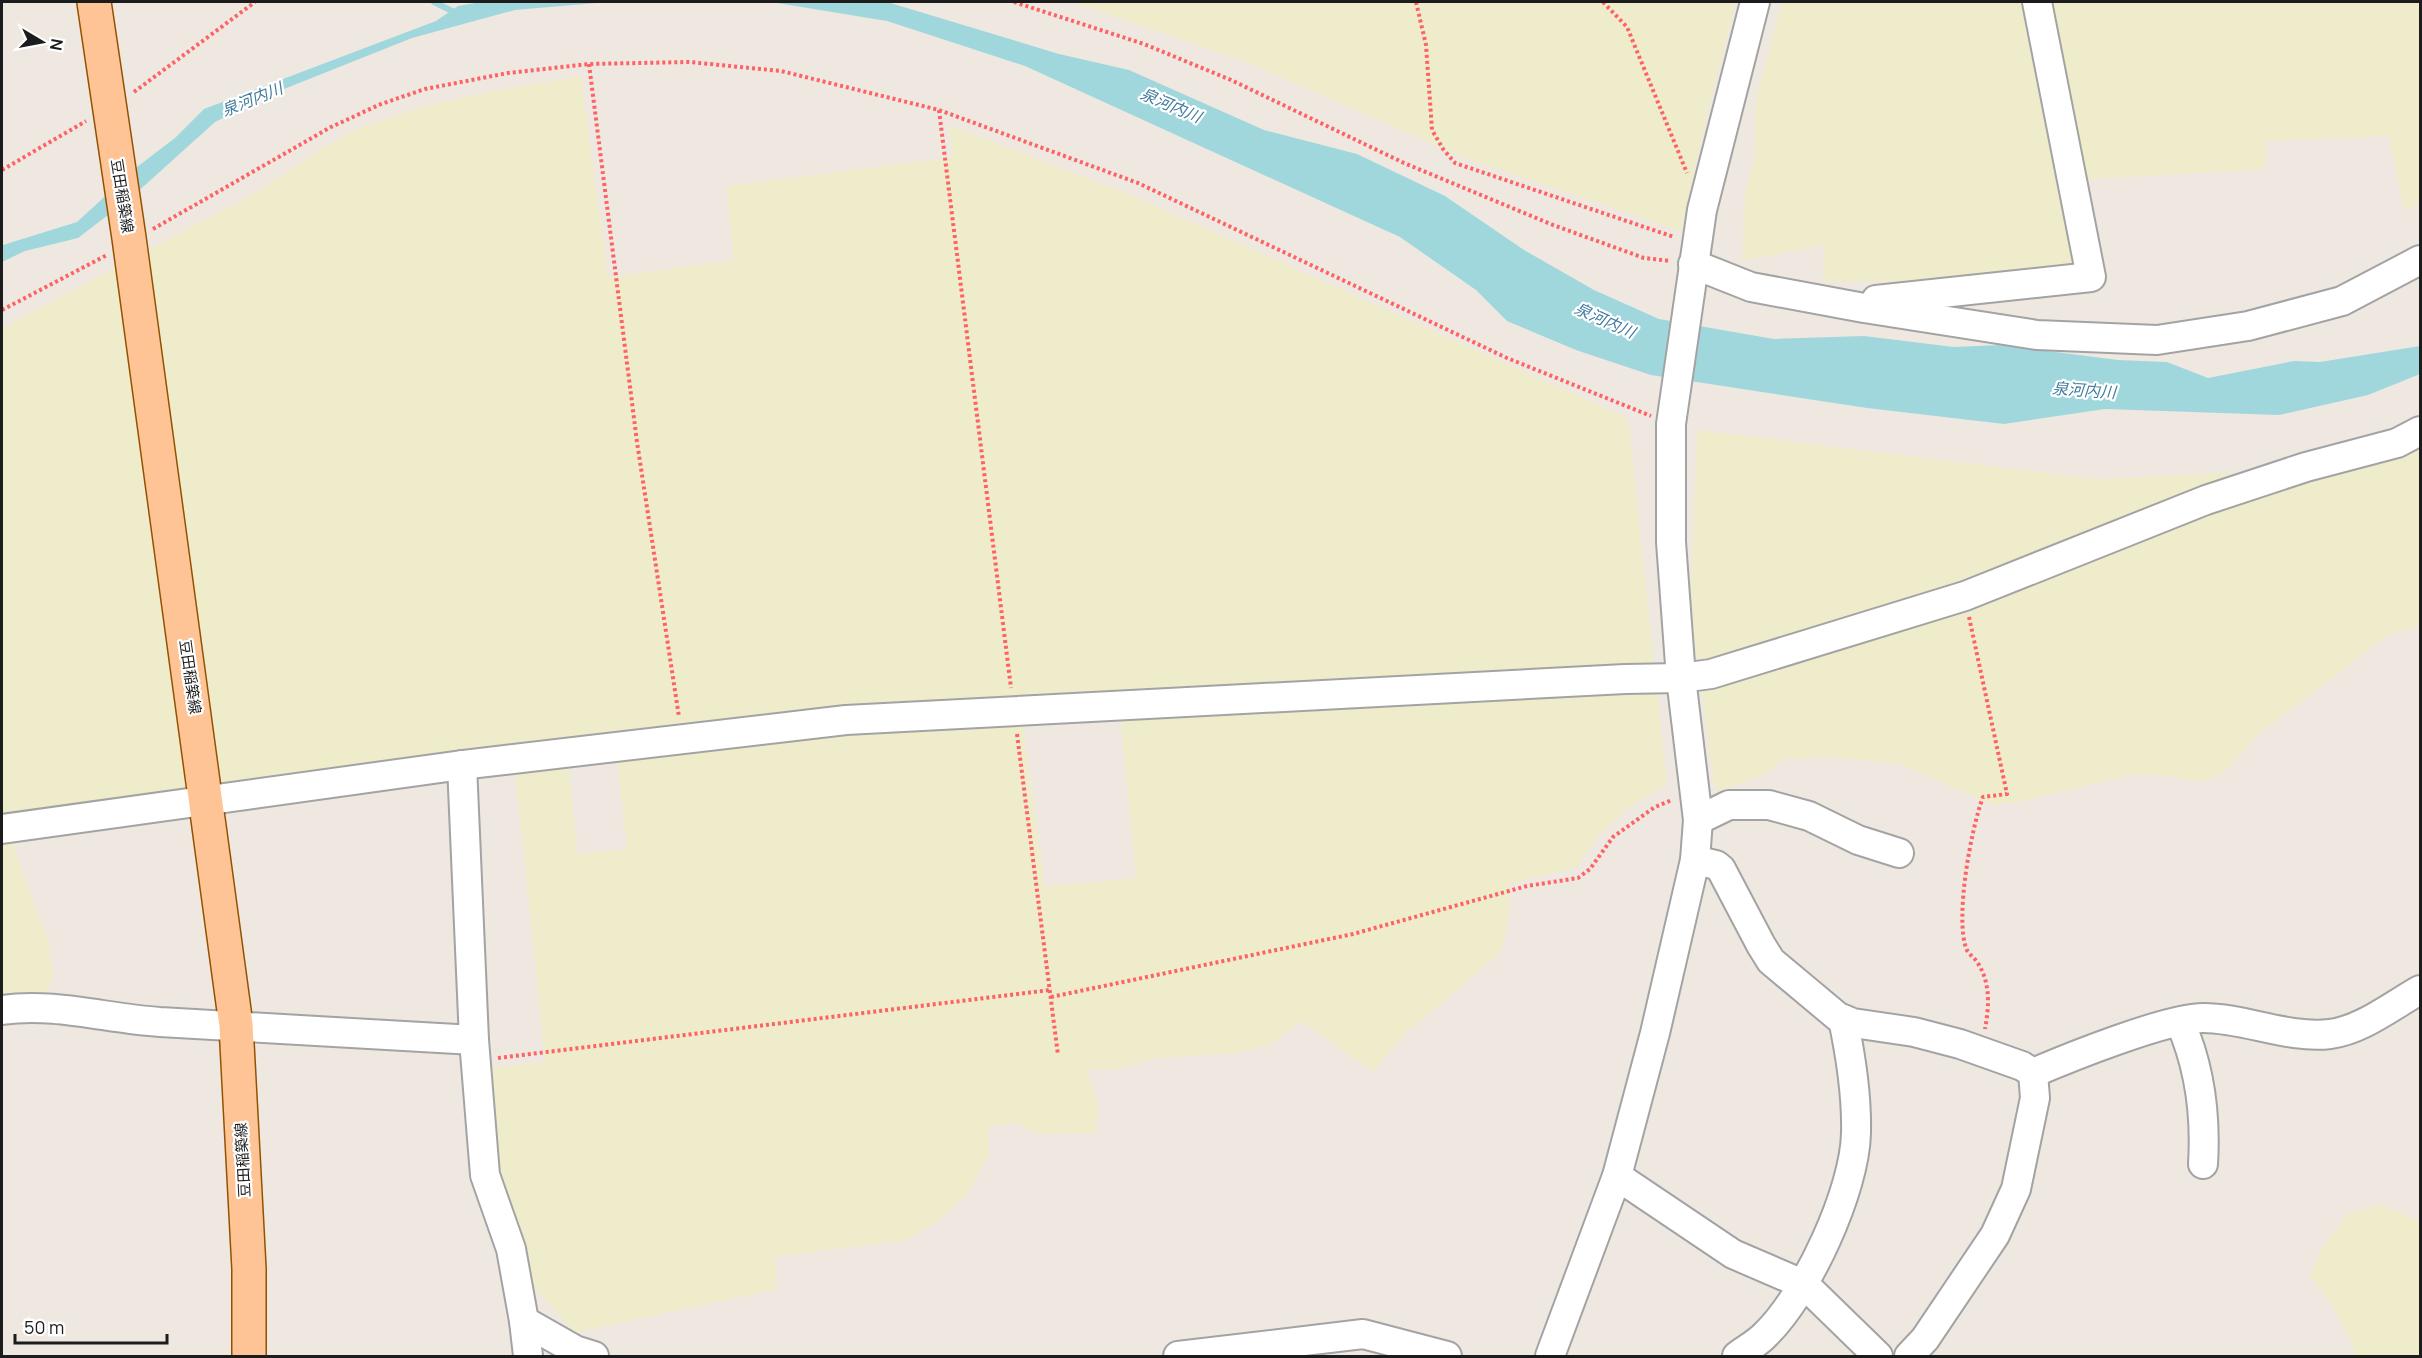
<svg xmlns="http://www.w3.org/2000/svg" width="2422" height="1358" font-family="Manrope,'Noto Sans JP',sans-serif">
<rect width="100%" height="100%" fill="#eee8e1"/>
<g fill="#eeeccb" fill-rule="evenodd">
<path d="M1072 2H1736L1710 102 1681 231 1465 158 1244 61Z"/>
<path d="M1782 2H2420V204L2404 210 2389 136 2267 141 2265 169 2063 181 2078 270 1948 282 1823 281 1824 245 1742 261 1745 193 1754 162 1756 100Z"/>
<path d="M581 76 608 277 734 260 726 186 953 157 949 125 1136 197 1623 416 1629 425 1667 785 1631 806 1597 837 1577 867 1509 884 1510 909 1505 940 1499 954 1405 1034 1373 1072 1301 1021 1270 1045 1235 1053 1159 1058 1113 1070 1087 1069 1098 1104 1096 1133 1038 1134 1016 1123 989 1126V1154L968 1193 938 1221 908 1240 774 1257 778 1289 574 1333 531 1283 497 1182 487 1069 545 1062 513 750 4 821 48 940 54 977 43 996 27 994 2 998V328L255 193 326 146 357 129 425 106 488 92ZM1120 717 1136 878 1045 887 1022 719ZM617 756 627 849 578 854 568 762Z"/>
<path d="M1697 430 2096 479 2340 468 2420 442V626L2388 635 2254 738 2235 762 2218 777 2196 782 2169 776 2134 774 2023 801 1993 805 1900 764 1826 757 1786 759 1764 774 1719 792 1714 786 1693 627 1691 587Z"/>
<path d="M2381 1205 2420 1221V1356H2355V1351L2332 1305 2310 1276 2322 1248 2349 1213Z"/>
</g>
<g fill="#a0d7dd">
<path d="M481 2H608L515 10 412 38 274 93 215 122 134 195 78 238 25 251 2 262 3 245 77 222 137 167 175 138 204 109 436 21 458 6Z"/>
<path d="M733 2H887L1059 54 1129 70 1264 130 1357 154 1445 196 1524 250 1594 290 1659 319 1774 339 1864 336 1954 347 2000 345 2118 360 2167 362 2208 378 2294 361 2320 362 2420 346V374L2368 395 2279 415 2105 409 2004 424 1867 408 1651 375 1576 350 1507 321 1476 290 1400 237 1025 66 887 21 777 3Z"/>
</g>
<g fill="none" stroke-linecap="round" stroke-linejoin="round">
<path stroke="#a0d7dd" stroke-width="6" d="M434 2 458 14"/>
<g stroke="#a3a3a3" stroke-width="32">
<g id="minor">
<path d="M1693 264 1751 287 1864 308 2037 335 2157 340 2248 326 2342 301 2420 260"/>
<path d="M1876 300 2091 277 2037 2"/>
<path d="M462 765 474 1040 485 1175 511 1249 524 1321 528 1356"/>
<path d="M1698 820 1729 805H1769L1809 816 1858 840 1899 853"/>
<path d="M2 829 462 765 846 720 1625 679 1681 678 1711 674 1965 596 2206 500 2306 467 2397 443 2420 431"/>
<path d="M1695 860 1716 865 1721 869 1761 945 1771 961 1838 1017 1853 1023 1914 1032 1960 1044 2022 1066 2033 1073 2035 1098 2016 1189 1995 1235 1925 1339 1909 1356"/>
<path d="M2 1010C54 1002 108 1019 160 1022 265 1028 370 1034 474 1040"/>
<path d="M2180 1022C2200 1067 2206 1115 2203 1164"/>
<path d="M2033 1073C2068 1058 2167 1018 2203 1018 2245 1018 2288 1039 2330 1034 2362 1030 2393 1005 2420 990"/>
<path d="M1617 1176 1733 1254 1805 1285 1878 1356"/>
<path d="M524 1321 575 1350 594 1356"/>
<path d="M1178 1356 1363 1334 1447 1356"/>
<path d="M1550 1356 1617 1176 1655 1033 1695 860 1698 820 1681 678 1671 542V424L1702 210 1755 2"/>
<path d="M1737 1356C1746 1349 1758 1343 1766 1334 1807 1294 1855 1190 1856 1133 1857 1094 1851 1057 1843 1019"/>
</g>
</g>
<g stroke="#945100" stroke-width="36">
<path id="major" d="M94 2 129 238 236 1025 249 1269V1356"/>
</g>
<g stroke="#fe6265" stroke-width="4" stroke-dasharray="3 3" stroke-linecap="butt">
<path d="M1014 2 1144 44 1231 80 1404 163 1553 225 1644 258 1671 261"/>
<path d="M1416 2 1426 45 1432 130 1443 149 1455 163 1674 237"/>
<path d="M1603 2 1627 27 1687 173"/>
<path d="M589 64 637 442 679 717"/>
<path d="M134 92 255 2"/>
<path d="M939 110 1011 688"/>
<path d="M2 170 86 121"/>
<path d="M153 229 331 127 381 104 425 89 508 73 589 64 689 62 781 71 939 110 1138 183 1507 358 1651 416"/>
<path d="M2 310 107 255"/>
<path d="M1969 617 2007 794 1983 797C1971 829 1955 916 1966 948 1968 954 1974 957 1977 962 1991 982 1989 1007 1985 1029"/>
<path d="M1017 734 1058 1055"/>
<path d="M1051 997 1353 934 1527 886 1578 878 1590 869 1613 837 1655 807 1672 800"/>
<path d="M498 1058 1050 990"/>
</g>
<use href="#minor" stroke="#fff" stroke-width="28"/>
<use href="#major" stroke="#fec496" stroke-width="33"/>
</g>
<g text-anchor="middle" stroke-width="4.5" stroke-linejoin="round" paint-order="stroke">
<g font-size="15" fill="#1c1c1c" stroke="#fff">
<text transform="translate(122 196) rotate(81)" y="5">豆田稲築線</text>
<text transform="translate(190 677) rotate(82)" y="5">豆田稲築線</text>
<text transform="translate(243 1160) rotate(-93)" y="5">豆田稲築線</text>
</g>
<g font-size="16" font-style="italic" fill="#417b9e" stroke="#fff">
<text transform="translate(252 99) rotate(-22)" y="6">泉河内川</text>
<text transform="translate(1171 105) rotate(23)" y="6">泉河内川</text>
<text transform="translate(1605 320) rotate(24)" y="6">泉河内川</text>
<text transform="translate(2084 390) rotate(4)" y="6">泉河内川</text>
</g>
</g>
<rect width="2422" height="1358" fill="none" stroke="#1c1c1c" stroke-width="6"/>
<g transform="translate(42 42) rotate(100)" stroke="#ffffff" stroke-width="4.5" paint-order="stroke">
<path d="M0-4.5L10 22L0 15L-10 22Z" fill="#1c1c1c"/>
<text y="-9" font-size="16" font-weight="bold" text-anchor="middle" fill="#1c1c1c">N</text>
</g>
<path d="M15 1334v9h152v-9" fill="none" stroke="#1c1c1c" stroke-width="3"/>
<text x="24" y="1334" font-size="18" fill="#1c1c1c" stroke="#ffffff" stroke-width="4.5" paint-order="stroke">50 m</text>
</svg>
